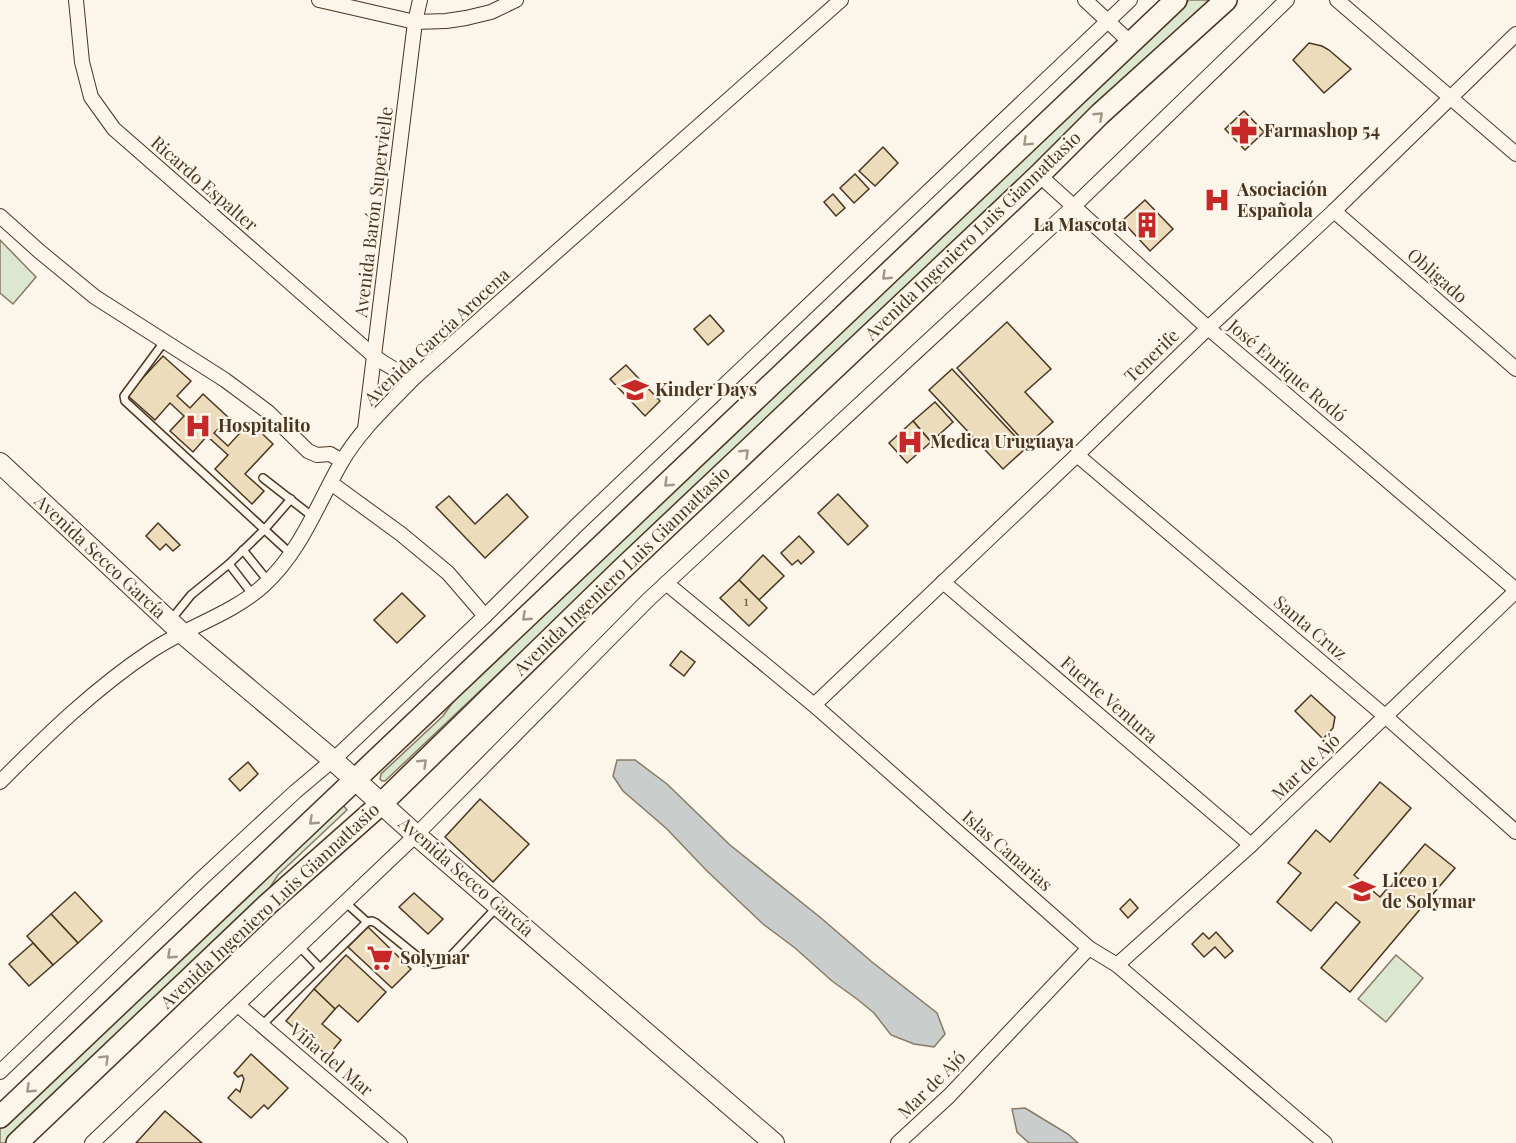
<svg xmlns="http://www.w3.org/2000/svg" width="1516" height="1143" font-family="'Playfair Display',serif">
<rect width="100%" height="100%" fill="#fbf6e9"/>
<g fill="#dce7d0" stroke="#887966" stroke-width="1.5">
<path d="M1189 0H1209L385 781H382L380 779 381 774 443 716 463 688Z"/>
<path d="M0 240 36 277 13 304 0 293Z"/>
<path d="M343 805 347 810 278 875 265 895 6 1143H0V1129Z"/>
<path d="M1396 955 1423 978 1386 1022 1358 999Z"/>
</g>
<g fill="#c9cecd" stroke="#887966" stroke-width="1.5">
<path d="M617 760H635L667 784 730 845 821 918 872 962 937 1013 945 1034 934 1047 914 1044 891 1035 874 1013 857 999 832 981 795 948 763 924 706 870 667 829 623 791 613 776Z"/>
<path d="M1025 1108 1068 1134 1078 1143H1029L1017 1132 1012 1109Z"/>
</g>
<g fill="#ecdcbc" stroke="#4a3520" stroke-width="1.5">
<path d="M1309 43 1322 46 1329 50 1351 69 1324 93 1293 60Z"/>
<path d="M1244 111 1264 132 1245 150 1225 129Z"/>
<path d="M883 147 898 163 875 186 859 171Z"/>
<path d="M855 174 869 189 854 203 840 188Z"/>
<path d="M833 194 845 208 836 216 824 202Z"/>
<path d="M1145 200 1173 229 1150 251 1122 221Z"/>
<path d="M710 315 724 331 708 345 694 329Z"/>
<path d="M1007 322 1051 369 1025 392 1053 422 1027 445 957 368Z"/>
<path d="M163 356 191 381 177 396 190 408 203 394 229 418 214 433 228 446 250 422 273 444 245 474 264 491 252 504 215 469 228 455 207 436 193 452 170 431 184 416 170 403 155 420 127 395Z"/>
<path d="M626 365 660 401 645 416 610 379Z"/>
<path d="M952 369 1026 448 1003 469 929 390Z"/>
<path d="M935 402 953 422 931 442 913 421Z"/>
<path d="M913 421 931 442 907 463 889 443Z"/>
<path d="M507 494 528 517 485 558 436 507 449 496 475 524Z"/>
<path d="M838 494 868 526 848 545 818 513Z"/>
<path d="M158 523 180 545 173 551 166 544 160 550 146 536Z"/>
<path d="M799 536 814 552 801 564 798 560 792 565 781 553Z"/>
<path d="M763 555 784 576 759 600 739 580Z"/>
<path d="M739 580 767 608 749 626 720 598Z"/>
<path d="M402 593 425 616 397 643 374 620Z"/>
<path d="M681 651 695 662 684 676 670 665Z"/>
<path d="M1311 695 1335 717 1333 728 1323 739 1295 711Z"/>
<path d="M248 762 258 774 240 791 229 779Z"/>
<path d="M1380 782 1411 808 1354 875 1380 897 1425 844 1455 868 1350 992 1321 968 1360 922 1336 902 1311 931 1277 902 1301 873 1288 863 1316 830 1330 842Z"/>
<path d="M480 799 529 844 493 882 445 837Z"/>
<path d="M75 892 102 921 78 943 51 914Z"/>
<path d="M414 893 443 919 428 934 399 907Z"/>
<path d="M1130 899 1138 908 1128 918 1120 909Z"/>
<path d="M51 914 78 943 53 965 27 936Z"/>
<path d="M368 927 411 969 392 988 348 947Z"/>
<path d="M1216 932 1233 951 1225 958 1215 947 1204 957 1192 944 1203 933 1209 939Z"/>
<path d="M33 943 53 965 29 986 9 964Z"/>
<path d="M346 955 386 992 358 1022 339 1005 335 1009 314 989Z"/>
<path d="M314 989 335 1009 322 1024 341 1040 328 1056 286 1021Z"/>
<path d="M251 1054 288 1088 268 1109 264 1105 251 1118 228 1098 236 1089 240 1092 244 1079 242 1075 238 1077 234 1073Z"/>
<path d="M165 1111 202 1143H136Z"/>
</g>
<g fill="none" stroke-linecap="round" stroke-linejoin="round">
<g stroke="#4a3520" stroke-width="10">
<g id="lane">
<path d="M164 342 124 396 125 401 291 554"/>
<path d="M263 478 313 517"/>
<path d="M243 550 268 581"/>
<path d="M229 564 253 595"/>
<path d="M170 621 191 595 229 564 264 530 291 499"/>
<path d="M345 902 367 922"/>
<path d="M299 946 320 968"/>
<path d="M262 1025 367 922 372 921 376 923 423 961C433 966 439 965 448 959L497 907"/>
</g>
</g>
<g stroke="#4a3520" stroke-width="16">
<g id="street">
<path d="M76 0 82 62 91 97 114 129 374 356C387 366 399 373 415 377"/>
<path d="M319 0 415 22 446 21 466 18 491 12 516 0"/>
<path d="M1085 0 1131 43"/>
<path d="M1337 0 1516 154"/>
<path d="M1039 175 1208 328 1516 590"/>
<path d="M1334 211 1516 369"/>
<path d="M0 216 39 251 95 297 225 380 268 412 308 451 317 455 330 454 342 461"/>
<path d="M365 429 415 22 420 0"/>
<path d="M1077 455 1385 716 1516 832"/>
<path d="M331 483 401 534 448 573 485 616"/>
<path d="M943 582 1251 845"/>
<path d="M666 583 814 705 1089 948 1117 965 1325 1143"/>
<path d="M814 705 1077 455 1208 328 1334 211 1516 34"/>
<path d="M0 782C47 735 95 688 151 651 188 626 231 615 264 585 301 551 317 505 341 463 360 430 389 404 415 377L841 0"/>
<path d="M1117 965 1251 845 1516 591"/>
<path d="M238 1005 400 1143"/>
<path d="M0 1072 200 880 295 792 333 760 485 616 577 525 1130 0"/>
<path d="M92 1143 416 835 648 600 1074 206 1287 0"/>
<path d="M898 1143 949 1096 1089 948"/>
</g>
</g>
<g stroke="#4a3520" stroke-width="22">
<path id="secondary" d="M0 463 182 633 333 760 416 835 774 1143"/>
</g>
<g stroke="#4a3520" stroke-width="24">
<g id="primary">
<path d="M0 1117 1176 0"/>
<path d="M17 1143 268 904 381 804 620 571 1039 175 1100 114 1226 0"/>
</g>
</g>
<use href="#lane" stroke="#fbf6e9" stroke-width="7"/>
<use href="#street" stroke="#fbf6e9" stroke-width="14"/>
<use href="#secondary" stroke="#fbf6e9" stroke-width="20"/>
<use href="#primary" stroke="#fbf6e9" stroke-width="21"/>
</g>
<defs><path id="oneway-chevron" d="M-2-3.5L2.5 0L-2 3.5" fill="none" stroke-width="1.6" stroke-linecap="round" stroke-linejoin="round" transform="scale(1.5)"/></defs>
<g stroke="#a29684">
<use href="#oneway-chevron" transform="translate(1099 116) rotate(-43)"/>
<use href="#oneway-chevron" transform="translate(1027 142) rotate(136)"/>
<use href="#oneway-chevron" transform="translate(886 276) rotate(136)"/>
<use href="#oneway-chevron" transform="translate(745 453) rotate(-44)"/>
<use href="#oneway-chevron" transform="translate(668 483) rotate(136)"/>
<use href="#oneway-chevron" transform="translate(526 617) rotate(137)"/>
<use href="#oneway-chevron" transform="translate(423 763) rotate(-44)"/>
<use href="#oneway-chevron" transform="translate(313 821) rotate(137)"/>
<use href="#oneway-chevron" transform="translate(171 955) rotate(137)"/>
<use href="#oneway-chevron" transform="translate(105 1059) rotate(-44)"/>
<use href="#oneway-chevron" transform="translate(30 1089) rotate(137)"/>
</g>
<defs>
<g id="pharmacy-bare" transform="scale(2.07)"><path d="M-2-6h4v4h4v4h-4v4h-4v-4h-4v-4h4Z" fill="#c62828" stroke="#fbf6e9" stroke-width="2.5" paint-order="stroke"/></g>
<g id="hospital-bare" transform="scale(2.07)"><path d="M-5-5h3v3.5h4V-5h3V5h-3V1.5h-4V5h-3Z" fill="#c62828" stroke="#fbf6e9" stroke-width="2.5" paint-order="stroke"/></g>
<g id="building-bare" transform="scale(2.07)"><path d="M-4-6H4V6H1V3H-1V6H-4ZM-2.5-4.3h1.7v1.8h-1.7ZM.8-4.3h1.7v1.8H.8ZM-2.5-1h1.7V.8h-1.7ZM.8-1h1.7V.8H.8Z" fill="#c62828" stroke="#fbf6e9" stroke-width="2.5" paint-order="stroke"/></g>
<g id="school-bare" transform="scale(2.07)"><path d="M0-5L7-2L0 1L-7-2ZM-4 1L0 2.5L4 1V4Q0 6-4 4Z" fill="#c62828" stroke="#fbf6e9" stroke-width="2.5" paint-order="stroke"/></g>
<g id="supermarket-bare" transform="scale(2.07)"><path d="M-6-5.5h2.5l.6 2H6L4.5 2H-2.5L-4.4-4H-6ZM-1.5 3.2a1.3 1.3 0 1 0 .1 0ZM3 3.2a1.3 1.3 0 1 0 .1 0Z" fill="#c62828" stroke="#fbf6e9" stroke-width="2.5" paint-order="stroke"/></g>
</defs>
<g fill-rule="evenodd">
<use href="#pharmacy-bare" x="1244" y="131"/>
<use href="#hospital-bare" x="1217" y="200"/>
<use href="#building-bare" x="1147" y="225"/>
<use href="#school-bare" x="635" y="390"/>
<use href="#hospital-bare" x="198" y="426"/>
<use href="#hospital-bare" x="910" y="442"/>
<use href="#school-bare" x="1362" y="891"/>
<use href="#supermarket-bare" x="380" y="958"/>
</g>
<g text-anchor="middle" stroke-width="4.5" stroke-linejoin="round" paint-order="stroke">
<g font-size="15" fill="#725f47">
<text x="746" y="606">1</text>
</g>
<g font-size="18" font-weight="bold" fill="#4a3520" stroke="#fbf6e9" text-anchor="start">
<text x="1264" y="137">Farmashop 54</text>
<text x="1237" y="196">Asociación<tspan x="1237" dy="21">Española</tspan></text>
<text x="1127" y="231" text-anchor="end">La Mascota</text>
<text x="655" y="396">Kinder Days</text>
<text x="218" y="432">Hospitalito</text>
<text x="930" y="448">Medica Uruguaya</text>
<text x="1382" y="887">Liceo 1<tspan x="1382" dy="21">de Solymar</tspan></text>
<text x="400" y="964">Solymar</text>
</g>
<g font-size="18" fill="#4a3520" stroke="#fbf6e9">
<text transform="translate(204 184) rotate(41)" y="6">Ricardo Espalter</text>
<text transform="translate(374 212) rotate(-83)" y="6">Avenida Barón Supervielle</text>
<text transform="translate(973 236) rotate(-44)" y="6">Avenida Ingeniero Luis Giannattasio</text>
<text transform="translate(1437 276) rotate(41)" y="6">Obligado</text>
<text transform="translate(437 337) rotate(-43)" y="6">Avenida García Arocena</text>
<text transform="translate(1152 356) rotate(-44)" y="6">Tenerife</text>
<text transform="translate(1287 371) rotate(40)" y="6">José Enrique Rodó</text>
<text transform="translate(100 557) rotate(43)" y="6">Avenida Secco García</text>
<text transform="translate(622 571) rotate(-44)" y="6">Avenida Ingeniero Luis Giannattasio</text>
<text transform="translate(1310 628) rotate(40)" y="6">Santa Cruz</text>
<text transform="translate(1109 700) rotate(41)" y="6">Fuerte Ventura</text>
<text transform="translate(1306 767) rotate(-44)" y="6">Mar de Ajó</text>
<text transform="translate(1007 851) rotate(41)" y="6">Islas Canarias</text>
<text transform="translate(466 877) rotate(41)" y="6">Avenida Secco García</text>
<text transform="translate(270 906) rotate(-43)" y="6">Avenida Ingeniero Luis Giannattasio</text>
<text transform="translate(331 1060) rotate(40)" y="6">Viña del Mar</text>
<text transform="translate(932 1085) rotate(-45)" y="6">Mar de Ajó</text>
</g>
</g>
</svg>
